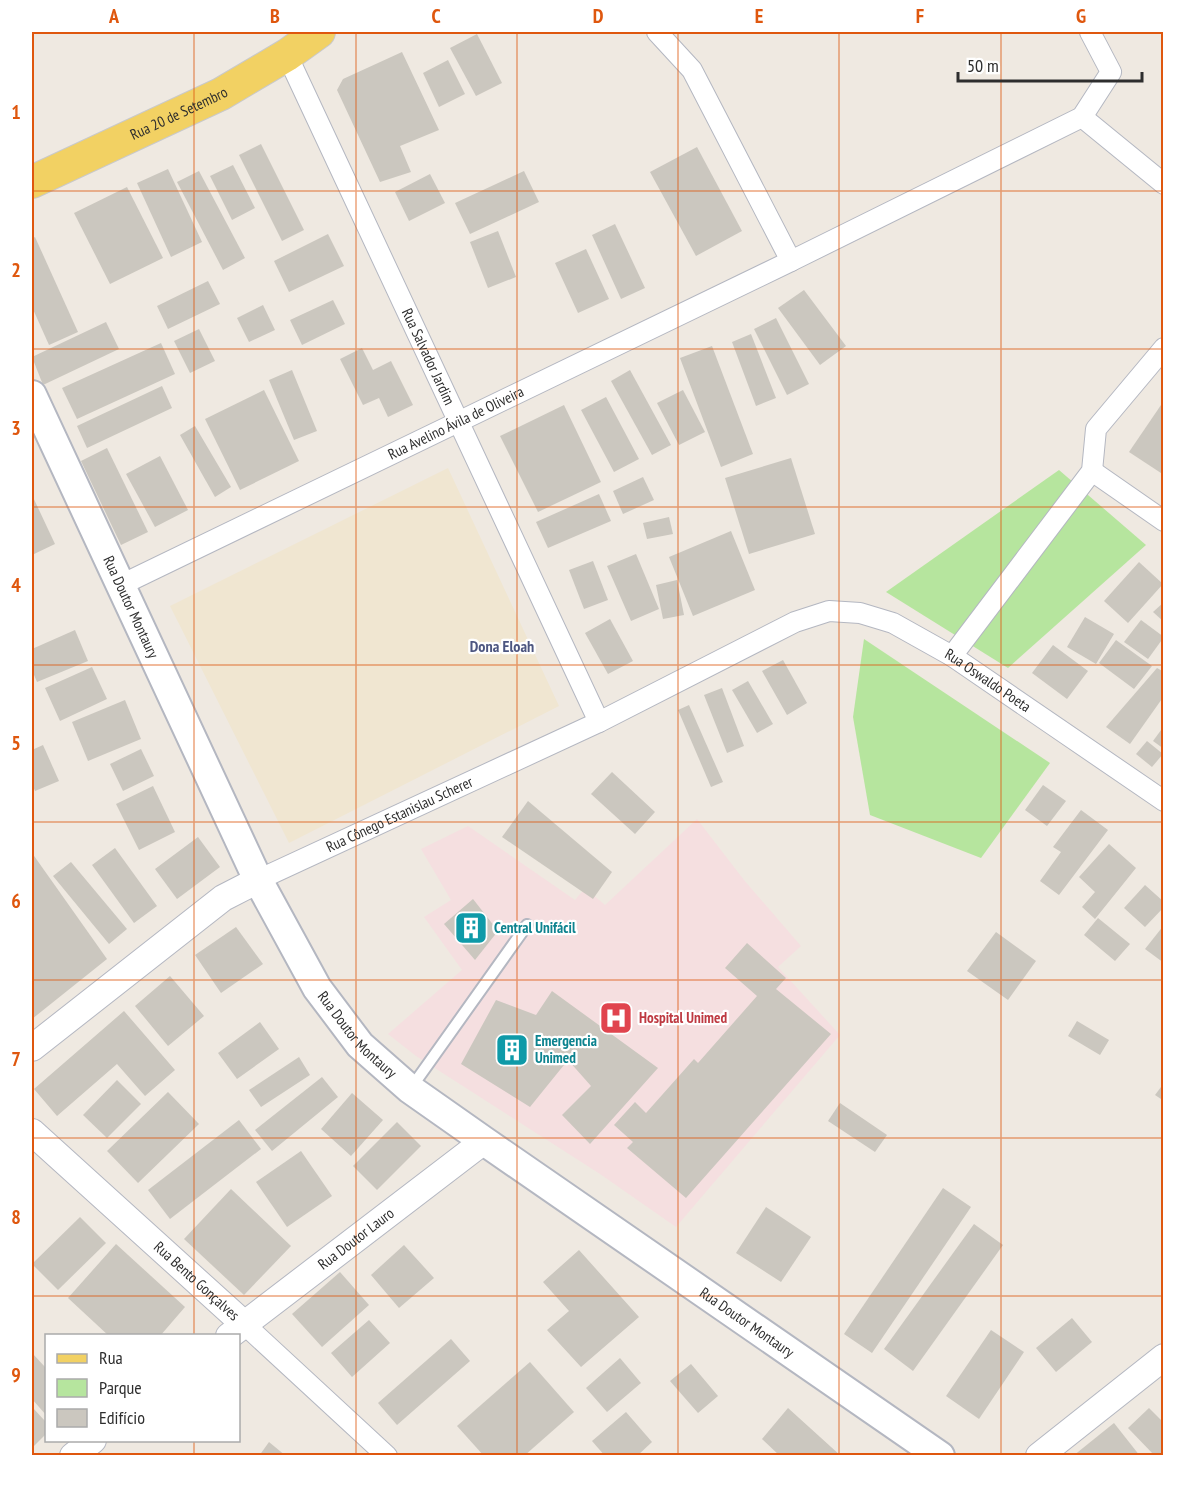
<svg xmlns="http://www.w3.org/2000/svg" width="1195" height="1487" font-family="'PT Sans Narrow',sans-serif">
<rect width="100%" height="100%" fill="#efe9e1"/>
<path fill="#f0e6d1" d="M448 468 559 706 289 843 170 606Z"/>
<path fill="#f5dfe0" d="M697 819 744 880 801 946 778 967 840 1035 676 1227 600 1174 416 1056 388 1034 462 970 424 917 451 900 421 849 468 826 575 900 585 888 605 905Z"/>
<g fill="#b6e59e">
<path d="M1059 470 1146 545 1008 668 886 592Z"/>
<path d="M864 639 1050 763 981 858 870 815 853 717Z"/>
</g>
<g fill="#cbc7bf">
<path d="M477 34 502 83 476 96 450 48Z"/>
<path d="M402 52 439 130 400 146 411 172 380 182 337 90 343 79Z"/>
<path d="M448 60 465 94 439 107 423 73Z"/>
<path d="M261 144 304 230 282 241 239 155Z"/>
<path d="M697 147 742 231 696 256 650 172Z"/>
<path d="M233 165 255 208 232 220 210 176Z"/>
<path d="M168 169 202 242 171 257 137 183Z"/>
<path d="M199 171 245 258 223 270 177 182Z"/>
<path d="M524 171 539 202 470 234 455 203Z"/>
<path d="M430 174 445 203 409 221 395 192Z"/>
<path d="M127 187 163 258 110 284 74 213Z"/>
<path d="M615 224 645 288 621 299 592 235Z"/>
<path d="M498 231 516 277 488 288 470 242Z"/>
<path d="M328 234 344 266 289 292 274 261Z"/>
<path d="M35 237 78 332 49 345 32 307V239Z"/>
<path d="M586 249 609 299 578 313 555 263Z"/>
<path d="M208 281 220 304 168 329 157 306Z"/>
<path d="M804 290 846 346 820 365 778 308Z"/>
<path d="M333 300 345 324 302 345 290 320Z"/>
<path d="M263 305 275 330 249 342 237 318Z"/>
<path d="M776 318 809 384 787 395 754 329Z"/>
<path d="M106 322 119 349 43 385 32 357Z"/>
<path d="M199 329 215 361 190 373 174 341Z"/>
<path d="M751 334 776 398 756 406 732 342Z"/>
<path d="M161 343 175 374 77 419 62 388Z"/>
<path d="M712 346 753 454 721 467 680 358Z"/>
<path d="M362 348 373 370 391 361 413 405 388 417 379 398 363 405 340 359Z"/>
<path d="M292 370 317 431 294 440 269 380Z"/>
<path d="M630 370 671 445 652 455 611 381Z"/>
<path d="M162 386 172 408 87 448 77 426Z"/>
<path d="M264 390 299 461 240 490 205 419Z"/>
<path d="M683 390 705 432 679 445 657 403Z"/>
<path d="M606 397 639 459 614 472 581 410Z"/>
<path d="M564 405 601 482 538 512 500 436Z"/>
<path d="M1161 405 1164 407V475L1129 452Z"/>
<path d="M195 426 231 487 215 497 180 435Z"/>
<path d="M107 448 148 532 121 545 81 461Z"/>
<path d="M160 456 188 510 155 527 126 474Z"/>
<path d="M791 458 815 534 749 554 725 478Z"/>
<path d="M643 477 654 500 623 514 613 491Z"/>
<path d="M599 494 611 521 548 548 536 522Z"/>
<path d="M32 495 55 544 32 555Z"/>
<path d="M669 517 673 534 647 539 643 523Z"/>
<path d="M731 531 755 590 693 616 669 557Z"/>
<path d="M636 554 659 609 631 621 607 566Z"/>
<path d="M593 561 608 600 584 609 569 570Z"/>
<path d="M1139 562 1163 584 1128 623 1104 601Z"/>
<path d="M677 580 684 615 663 619 656 585Z"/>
<path d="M1164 602V622L1153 612Z"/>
<path d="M1085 617 1114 634 1096 664 1067 647Z"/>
<path d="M610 619 633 661 608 674 585 633Z"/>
<path d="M1141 620 1164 637 1148 659 1124 642Z"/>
<path d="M75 630 88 661 37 682 32 670V649Z"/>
<path d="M1116 640 1152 666 1134 689 1099 663Z"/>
<path d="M1053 645 1088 671 1067 699 1032 673Z"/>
<path d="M783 660 807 703 787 715 762 671Z"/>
<path d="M92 667 107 699 60 721 45 688Z"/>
<path d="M1157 668 1164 672V696L1130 744 1106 727Z"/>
<path d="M748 681 773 724 757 733 732 690Z"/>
<path d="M722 688 744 746 727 753 704 695Z"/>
<path d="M125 700 141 739 88 761 72 722Z"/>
<path d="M689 705 723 782 711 787 678 710Z"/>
<path d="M1164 726V749L1153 741Z"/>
<path d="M1147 741 1163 754 1152 767 1136 754Z"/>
<path d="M43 745 59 781 35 791 32 784V750Z"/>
<path d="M141 749 154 776 123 791 110 764Z"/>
<path d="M612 772 655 812 635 834 591 794Z"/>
<path d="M1043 785 1066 801 1047 826 1025 810Z"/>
<path d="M153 786 175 832 139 850 116 804Z"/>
<path d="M528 801 612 872 593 899 502 837Z"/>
<path d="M1081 810 1108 830 1059 895 1040 881 1061 852 1053 847Z"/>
<path d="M198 837 220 867 177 899 155 869Z"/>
<path d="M1109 844 1136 868 1095 919 1082 907 1095 892 1079 877Z"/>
<path d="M115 848 157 906 134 923 92 865Z"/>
<path d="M32 853 107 959 32 1019Z"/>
<path d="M71 862 127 929 109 944 53 876Z"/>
<path d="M1145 885 1164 902V907L1145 927 1124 908Z"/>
<path d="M473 899 498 931 475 960 444 924Z"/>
<path d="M1098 918 1130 944 1115 961 1084 935Z"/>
<path d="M1164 925V963L1145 949Z"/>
<path d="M236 927 263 964 221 993 195 955Z"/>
<path d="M996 932 1036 961 1008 1000 967 971Z"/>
<path d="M747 943 786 978 776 989 831 1034 686 1198 627 1148 633 1142 614 1125 635 1102 646 1113 694 1059 698 1063 757 996 725 968Z"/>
<path d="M170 976 204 1016 168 1046 135 1006Z"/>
<path d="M552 991 658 1068 590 1144 562 1115 591 1086 568 1060 530 1107 461 1064 496 1000 536 1015Z"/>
<path d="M124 1011 175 1070 145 1096 117 1064 57 1116 34 1089Z"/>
<path d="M1077 1021 1109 1040 1100 1055 1068 1036Z"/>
<path d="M260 1022 279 1049 237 1079 218 1053Z"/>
<path d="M299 1057 310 1075 261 1107 249 1090Z"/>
<path d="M322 1077 338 1097 272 1151 255 1130Z"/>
<path d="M117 1080 141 1104 107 1138 83 1115Z"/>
<path d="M1164 1083V1101L1155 1095Z"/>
<path d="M168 1092 199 1124 138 1183 107 1151Z"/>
<path d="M352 1093 383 1120 351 1156 321 1129Z"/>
<path d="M840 1103 887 1135 875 1152 828 1121Z"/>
<path d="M239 1120 261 1149 170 1219 148 1190Z"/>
<path d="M397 1122 421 1146 377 1190 353 1166Z"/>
<path d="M301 1151 332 1196 287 1227 256 1182Z"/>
<path d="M943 1188 971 1207 872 1353 844 1334Z"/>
<path d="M231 1189 291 1246 244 1295 184 1239Z"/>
<path d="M766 1207 811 1237 781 1282 736 1253Z"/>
<path d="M80 1217 106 1243 58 1290 32 1264Z"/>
<path d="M974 1224 1003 1245 913 1371 884 1349Z"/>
<path d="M116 1244 185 1307 160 1336H109L68 1298Z"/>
<path d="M404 1245 434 1278 399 1308 371 1275Z"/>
<path d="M579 1250 639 1317 581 1367 547 1330 569 1311 543 1282Z"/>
<path d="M340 1272 369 1305 322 1347 292 1314Z"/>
<path d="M1072 1318 1092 1342 1056 1372 1036 1348Z"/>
<path d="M369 1320 390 1343 352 1377 331 1353Z"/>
<path d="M991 1330 1024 1352 979 1419 946 1396Z"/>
<path d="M451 1339 470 1361 397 1425 378 1403Z"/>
<path d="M32 1353 46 1368V1415L32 1399Z"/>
<path d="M620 1358 641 1383 607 1412 586 1388Z"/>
<path d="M530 1362 574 1412 524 1456H484L457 1426Z"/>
<path d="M691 1364 718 1396 698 1413 670 1381Z"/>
<path d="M32 1407 46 1422V1434L32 1448Z"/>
<path d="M788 1408 841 1456H780L762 1439Z"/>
<path d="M1149 1408 1164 1423V1456H1155L1128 1428Z"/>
<path d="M626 1412 652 1442 637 1456H605L592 1441Z"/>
<path d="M1114 1423 1140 1456H1073Z"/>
<path d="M269 1442 286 1456H259Z"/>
</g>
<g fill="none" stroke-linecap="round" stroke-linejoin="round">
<g stroke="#b4b7c1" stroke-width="14">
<path id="service" d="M411 1088 527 925"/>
</g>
<g stroke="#b4b7c1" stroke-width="22">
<g id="minor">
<path d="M657 32 692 70 791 261 1082 117 1111 72 1090 32"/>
<path id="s1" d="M287 55 599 722"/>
<path d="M1082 117 1164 184"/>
<path d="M1092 471 1164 521"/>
<path id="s2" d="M121 585 791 261"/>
<path d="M952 656 1092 471 1096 429 1164 348"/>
<path id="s3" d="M258 880 599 722 795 622 829 611 860 613 893 623 952 656 1164 801"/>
<path d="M244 1324 387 1456"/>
</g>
</g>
<g stroke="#b4b7c1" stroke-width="28">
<g id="tertiary">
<path d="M32 1048 223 898 258 880"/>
<path id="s4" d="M32 1132 244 1324"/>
<path id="s5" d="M229 1336 484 1141"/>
<path d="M73 1456 93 1440"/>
<path d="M1039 1456 1164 1357"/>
</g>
</g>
<g stroke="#b4b7c1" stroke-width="32">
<g id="secondary">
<path id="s6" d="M32 395 258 880 317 988 360 1045 410 1089 484 1141 940 1456"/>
</g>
</g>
<g stroke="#c9c9c9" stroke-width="34">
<g id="primary">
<path id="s7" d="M32 182 221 94 287 55 319 32"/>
</g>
</g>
<use href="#service" stroke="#fff" stroke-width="10"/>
<use href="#minor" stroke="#fff" stroke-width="20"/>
<use href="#tertiary" stroke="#fff" stroke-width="26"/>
<use href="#secondary" stroke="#fff" stroke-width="28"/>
<use href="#primary" stroke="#f2d163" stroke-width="32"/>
</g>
<path fill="none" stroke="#df570e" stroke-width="1.5" stroke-opacity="0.55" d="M194 32V1336M356 32V1456M517 32V1456M678 32V1456M839 32V1456M1001 32V1456M32 191H1164M32 349H1164M32 507H1164M32 665H1164M32 822H1164M32 980H1164M32 1138H1164M32 1296H1164M194 1440V1456"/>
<defs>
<g id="building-square" transform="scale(1.725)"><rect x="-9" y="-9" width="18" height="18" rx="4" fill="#0f9aa8" stroke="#fff"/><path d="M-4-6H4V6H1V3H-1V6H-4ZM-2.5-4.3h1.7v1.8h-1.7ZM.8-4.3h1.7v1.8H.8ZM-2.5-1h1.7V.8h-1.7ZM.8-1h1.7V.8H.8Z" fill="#fff"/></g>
<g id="hospital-square" transform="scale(1.725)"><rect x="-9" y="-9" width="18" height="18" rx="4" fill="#e0444e" stroke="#fff"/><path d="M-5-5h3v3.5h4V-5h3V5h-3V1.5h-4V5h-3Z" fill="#fff"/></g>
</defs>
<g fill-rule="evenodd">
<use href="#building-square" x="471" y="928"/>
<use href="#hospital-square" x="616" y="1018"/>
<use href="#building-square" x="512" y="1050"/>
</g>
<g text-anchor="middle" stroke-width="4.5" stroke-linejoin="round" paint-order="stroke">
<g font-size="15" fill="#2e2e2e" stroke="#fff">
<text dy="5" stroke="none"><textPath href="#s7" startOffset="162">Rua 20 de Setembro</textPath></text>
<text dy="5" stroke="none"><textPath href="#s1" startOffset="333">Rua Salvador Jardim</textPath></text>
<text dy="5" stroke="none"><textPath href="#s2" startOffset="372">Rua Avelino Ávila de Oliveira</textPath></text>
<text dy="5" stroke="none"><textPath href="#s6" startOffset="234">Rua Doutor Montaury</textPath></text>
<text dy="5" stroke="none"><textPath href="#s3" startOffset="808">Rua Oswaldo Poeta</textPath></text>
<text dy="5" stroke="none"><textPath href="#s3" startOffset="156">Rua Cônego Estanislau Scherer</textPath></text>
<text dy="5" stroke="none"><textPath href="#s6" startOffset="720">Rua Doutor Montaury</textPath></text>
<text dy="5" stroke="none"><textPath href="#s5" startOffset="160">Rua Doutor Lauro</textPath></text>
<text dy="5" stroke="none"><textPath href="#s4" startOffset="222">Rua Bento Gonçalves</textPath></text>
<text dy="5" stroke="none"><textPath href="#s6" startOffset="1206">Rua Doutor Montaury</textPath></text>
</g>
<g font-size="15" font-weight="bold" fill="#0d838f" stroke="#fff" text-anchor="start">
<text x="494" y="933">Central Unifácil</text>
<text x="535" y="1046">Emergencia<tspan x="535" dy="17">Unimed</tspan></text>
</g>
<g font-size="15" font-weight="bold" fill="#be3a42" stroke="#fff" text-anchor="start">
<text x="639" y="1023">Hospital Unimed</text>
</g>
<g font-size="16" font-weight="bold" fill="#4d5680" stroke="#fff">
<text x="502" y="652">Dona Eloah</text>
</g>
</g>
<rect width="1195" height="1487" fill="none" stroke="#ffffff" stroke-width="66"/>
<rect x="45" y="1334" width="195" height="108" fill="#ffffff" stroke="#ababab" stroke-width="1.5"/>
<rect x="57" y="1354" width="30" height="9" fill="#f2d163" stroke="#ababab" stroke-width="1.5"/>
<text x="99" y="1364" font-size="18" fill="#2e2e2e">Rua</text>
<rect x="57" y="1379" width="30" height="18" fill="#b6e59e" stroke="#ababab" stroke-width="1.5"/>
<text x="99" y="1394" font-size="18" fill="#2e2e2e">Parque</text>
<rect x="57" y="1409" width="30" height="18" fill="#cbc7bf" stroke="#ababab" stroke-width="1.5"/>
<text x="99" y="1424" font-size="18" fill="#2e2e2e">Edifício</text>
<path d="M958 72v9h184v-9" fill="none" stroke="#2e2e2e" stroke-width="3"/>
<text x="967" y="72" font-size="18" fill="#2e2e2e" stroke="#ffffff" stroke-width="4.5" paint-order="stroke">50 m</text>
<rect x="33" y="33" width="1129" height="1421" fill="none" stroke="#df570e" stroke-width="2"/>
<g font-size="20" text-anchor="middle" font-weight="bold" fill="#df570e">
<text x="114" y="23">A</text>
<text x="275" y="23">B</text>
<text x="436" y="23">C</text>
<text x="598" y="23">D</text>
<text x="759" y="23">E</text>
<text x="920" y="23">F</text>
<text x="1081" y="23">G</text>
<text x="16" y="119">1</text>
<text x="16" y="277">2</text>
<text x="16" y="435">3</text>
<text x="16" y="592">4</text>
<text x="16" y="750">5</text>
<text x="16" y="908">6</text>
<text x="16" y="1066">7</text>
<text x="16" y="1224">8</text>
<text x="16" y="1382">9</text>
</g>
</svg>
